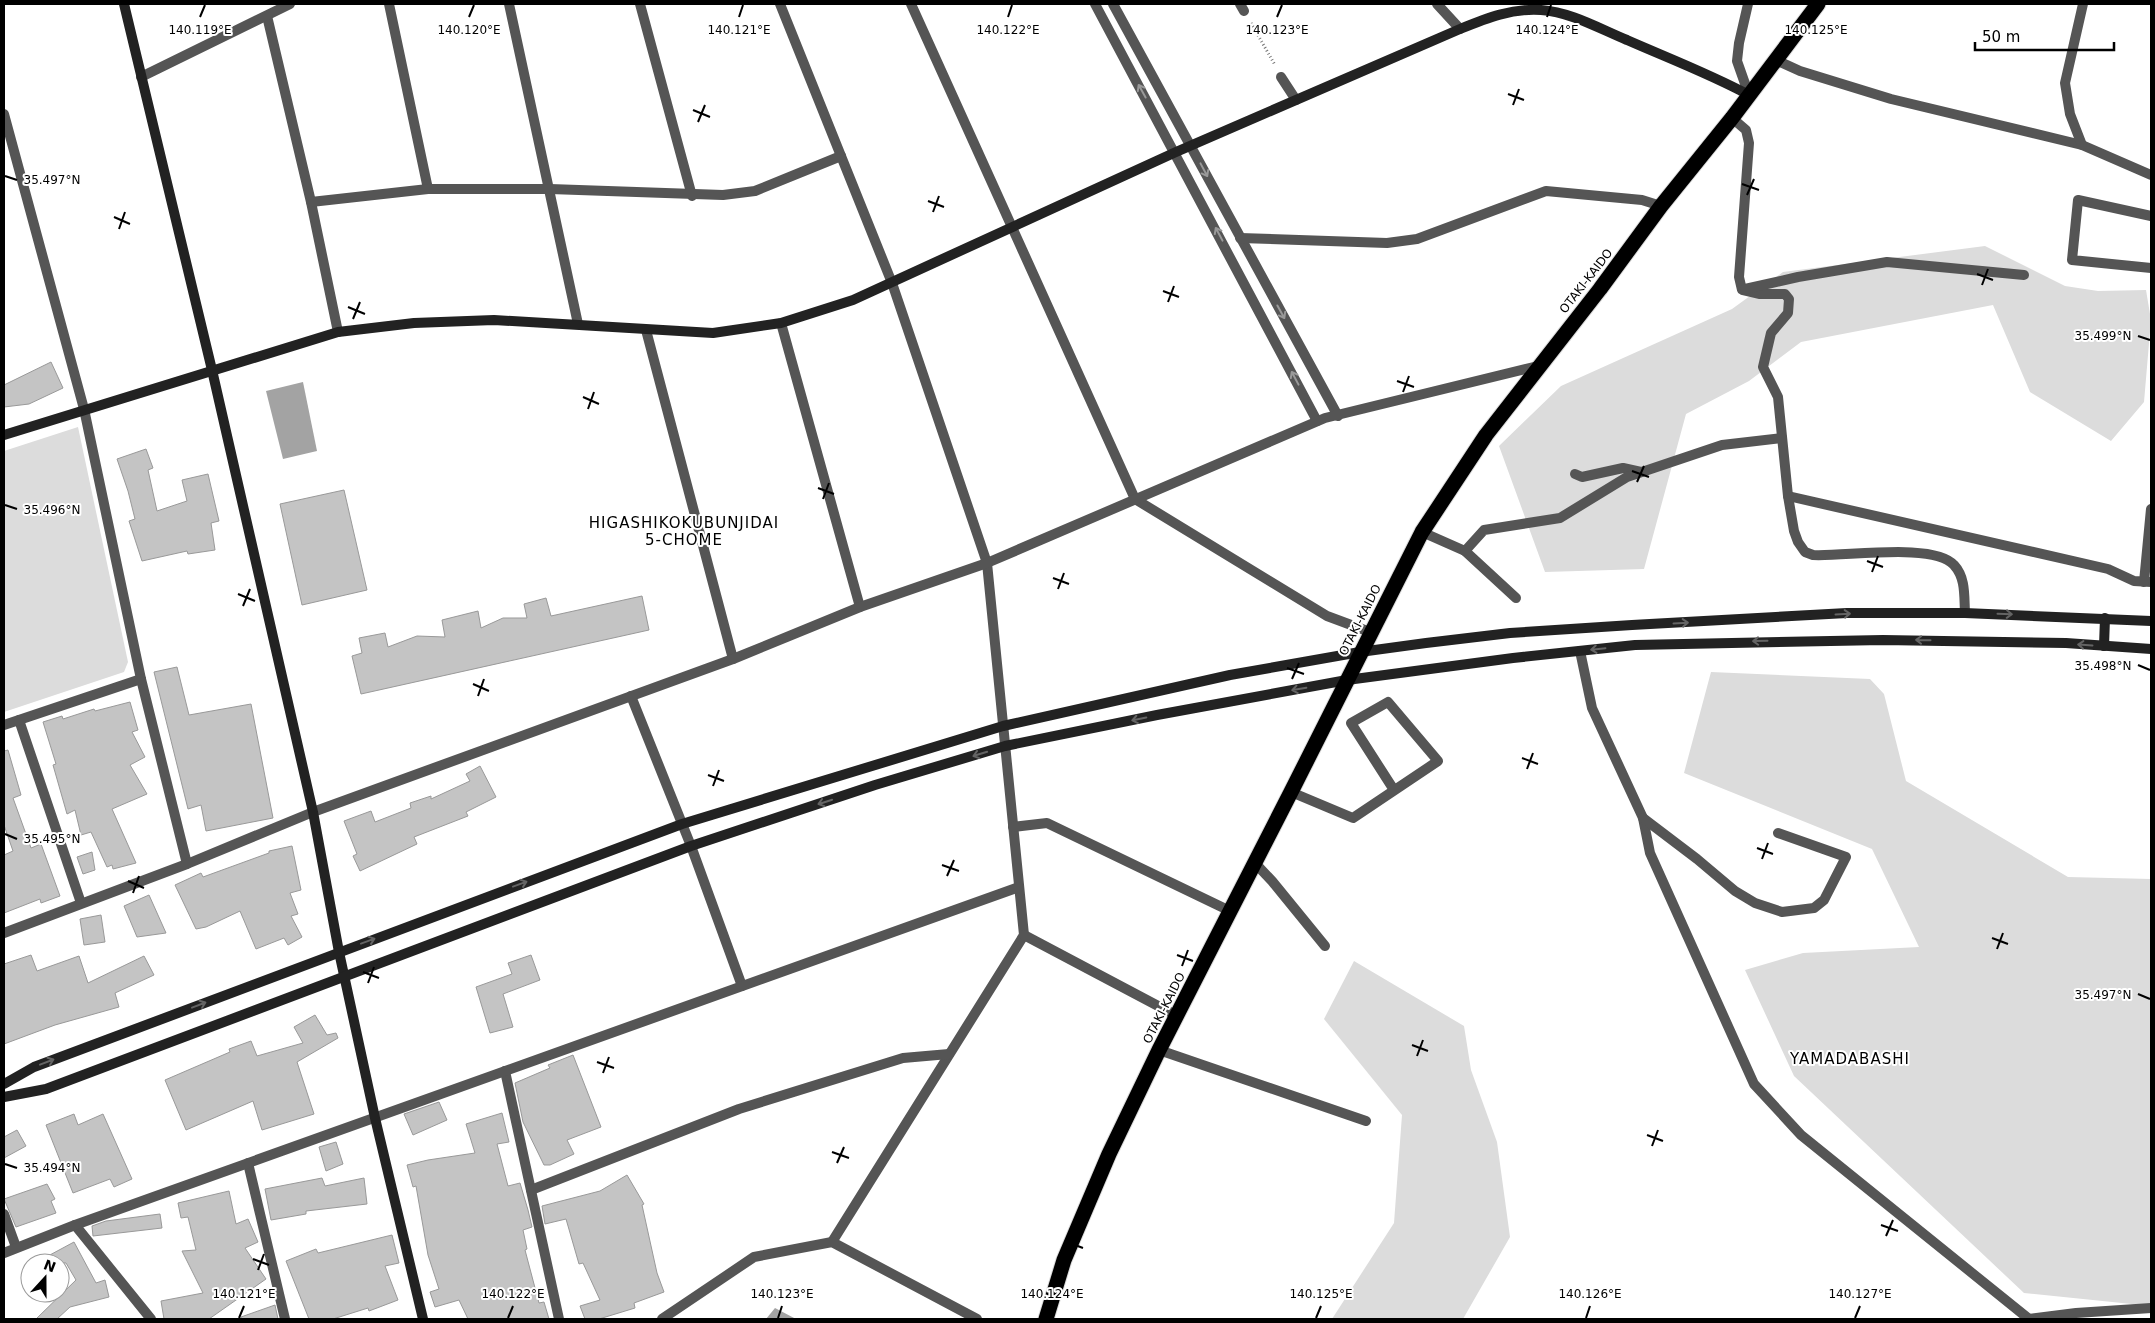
<svg xmlns="http://www.w3.org/2000/svg" width="2155" height="1323" font-family="'DejaVu Sans',sans-serif">
<rect width="100%" height="100%" fill="#fff"/>
<g fill="#dcdcdc">
<path d="M1985 246 2065 286 2098 291 2146 290 2151 320 2144 402 2111 441 2030 392 1993 305 1801 342 1749 381 1686 414 1644 569 1545 572 1499 446 1561 386 1732 309 1783 272Z"/>
<path d="M78 427 128 662 124 672 4 712V451Z"/>
<path d="M1711 672 1870 679 1884 694 1906 781 2068 877 2151 879V1306L2024 1293 1794 1076 1745 970 1803 953 1919 947 1872 849 1684 773Z"/>
<path d="M1354 961 1464 1026 1471 1070 1497 1142 1510 1237 1463 1319H1332L1394 1223 1402 1115 1324 1019Z"/>
</g>
<g fill="#a3a3a3">
<path d="M303 382 317 451 283 459 266 391Z"/>
<path d="M775 1308 796 1319H766Z"/>
</g>
<g fill="#c4c4c4" stroke="#999">
<path d="M51 362 63 388 29 404 4 407V385Z"/>
<path d="M146 449 153 468 148 470 157 511 187 501 182 480 208 474 219 521 211 523 215 550 188 554 187 551 142 561 129 521 135 519 128 491 117 459Z"/>
<path d="M344 490 367 590 302 605 280 504Z"/>
<path d="M642 596 649 630 361 694 352 656 362 653 359 638 385 633 388 647 417 636 445 637 442 620 478 611 481 628 503 618H527L524 604 546 598 551 616Z"/>
<path d="M177 667 189 715 251 704 273 818 206 831 201 805 188 809 154 672Z"/>
<path d="M130 702 138 730 132 732 145 757 130 765 147 794 112 809 136 863 113 869 112 865 107 867 91 832 81 835 75 810 67 814 53 765 56 764 43 722 62 716 63 719 94 709 95 711Z"/>
<path d="M8 750 21 795 13 798 31 848 41 844 60 896 41 903 40 899 4 913V855L13 851 4 825V751Z"/>
<path d="M480 766 496 797 466 812 468 816 414 837 417 844 360 871 353 856 357 854 344 821 371 811 375 822 411 808 410 803 431 796V799L470 781 466 774Z"/>
<path d="M292 846 301 890 290 893 298 914 291 916 302 937 288 945 284 938 256 949 240 911 206 927 196 929 175 885 201 873 203 877 269 853V851Z"/>
<path d="M92 852 95 870 83 874 77 857Z"/>
<path d="M149 895 166 933 137 937 124 906Z"/>
<path d="M101 915 105 942 84 945 80 919Z"/>
<path d="M31 955 37 971 79 956 88 983 144 956 154 975 115 993 119 1007 55 1025 4 1044V964Z"/>
<path d="M531 955 540 980 503 994 513 1027 490 1033 476 987 512 974 508 963Z"/>
<path d="M315 1015 327 1035 336 1033 338 1038 297 1062 314 1114 262 1130 253 1101 186 1130 165 1080 230 1052 229 1049 251 1041 257 1056 303 1043 294 1027Z"/>
<path d="M573 1055 601 1127 567 1140 574 1154 550 1165H544L523 1122 515 1083 550 1068 548 1065Z"/>
<path d="M439 1102 447 1120 413 1135 404 1114Z"/>
<path d="M502 1113 509 1142 497 1144 508 1186 520 1183 528 1210 532 1227 523 1230 527 1249 525 1250 539 1303 544 1302 549 1319H468L459 1300 435 1307 430 1292 439 1289 428 1255 416 1186 413 1187 407 1165 428 1160 475 1153 466 1124Z"/>
<path d="M74 1114 78 1125 103 1114 132 1179 114 1187 110 1179 73 1193 46 1125Z"/>
<path d="M17 1130 26 1146 4 1158V1137Z"/>
<path d="M336 1142 343 1164 326 1171 319 1147Z"/>
<path d="M627 1175 644 1204 642 1205 657 1273 664 1292 634 1303 635 1308 599 1319H585L580 1306 600 1300 583 1263 579 1264 566 1219 545 1224 542 1206 600 1191Z"/>
<path d="M322 1178 325 1186 364 1178 367 1204 306 1211V1214L271 1220 265 1189Z"/>
<path d="M47 1184 55 1199 51 1201 56 1213 16 1227 4 1199Z"/>
<path d="M229 1191 236 1224 248 1219 258 1242 245 1248 266 1279 209 1319H164L161 1301 203 1293 182 1251 196 1250 188 1217 181 1218 178 1203Z"/>
<path d="M160 1214 162 1228 93 1236 92 1226 106 1221Z"/>
<path d="M392 1235 399 1263 385 1266 398 1300 369 1311 368 1308 333 1319H309L286 1261 316 1249 318 1253Z"/>
<path d="M74 1242 96 1283 105 1280 109 1297 70 1307 57 1319H36L76 1280 66 1263H35Z"/>
<path d="M275 1305 278 1319H241V1317Z"/>
</g>
<g fill="none" stroke-linecap="round" stroke-linejoin="round">
<g stroke="#dbdbdb" stroke-width="17">
<path id="highway" d="M1046 1319 1064 1260 1109 1154 1159 1050 1291 792 1422 532 1486 435 1600 289 1661 206 1732 118 1818 4"/>
</g>
<path stroke="#777" stroke-width="3" stroke-dasharray="1 2.5" stroke-linecap="butt" d="M1251 23 1275 65"/>
<g stroke="#555" stroke-width="10">
<path d="M1240 4 1244 11"/>
<path d="M2151 216 2078 200 2072 260 2151 268"/>
<path d="M1788 496 2108 569 2134 581 2151 582"/>
<path d="M2144 582 2151 509"/>
<path d="M1291 792 1353 818 1438 761 1388 702 1351 723 1394 790"/>
</g>
<g stroke="#555" stroke-width="10">
<path d="M389 4 428 189"/>
<path d="M509 4 578 324"/>
<path d="M640 4 692 196"/>
<path d="M780 4 892 283 987 563 1024 935 832 1242"/>
<path d="M911 4 1135 499 1327 616 1370 632"/>
<path d="M1095 4 1317 421"/>
<path d="M1113 4 1338 416"/>
<path d="M1437 4 1460 29"/>
<path d="M1748 4 1739 43 1737 61 1749 95"/>
<path d="M267 16 311 202 338 332"/>
<path d="M1776 60 1800 71 1891 99 2082 145 2151 175"/>
<path d="M141 77 290 4"/>
<path d="M1281 77 1296 100"/>
<path d="M4 114 84 409 141 679 187 864"/>
<path d="M1732 118 1746 130 1749 143 1739 277 1742 290 1759 294H1785L1789 299 1788 313 1771 333 1763 367 1778 397 1788 496 1794 531 1798 542 1805 552 1813 555C1844 557 1934 542 1954 565 1966 578 1964 596 1965 613"/>
<path d="M2082 145 2070 114 2065 83 2083 4"/>
<path d="M311 202 428 189H550L723 195 755 191 841 156"/>
<path d="M1240 238 1387 243 1417 239 1546 191 1642 200 1661 206"/>
<path d="M1745 289 1798 277 1887 262 2024 275"/>
<path d="M781 323 860 607"/>
<path d="M646 330 733 659"/>
<path d="M1575 474 1582 477 1623 468 1641 472"/>
<path d="M1422 532 1465 551 1516 598"/>
<path d="M1465 551 1484 530 1560 518 1627 477 1722 445 1782 438"/>
<path d="M1580 651 1592 708 1643 818 1650 853 1754 1084 1801 1135 2029 1319"/>
<path d="M631 696 691 846 742 986"/>
<path d="M19 720 81 903"/>
<path d="M4 725 141 679"/>
<path d="M1643 818 1697 859 1735 891 1755 903 1782 912 1814 908 1824 900 1846 857 1778 833"/>
<path d="M1013 827 1047 823 1230 911"/>
<path d="M1254 862 1272 881 1325 946"/>
<path d="M4 933 187 864 313 812 733 659 860 607 987 563 1325 418 1538 366"/>
<path d="M1024 935 1177 1016"/>
<path d="M1159 1050 1366 1121"/>
<path d="M505 1071 559 1319"/>
<path d="M248 1163 285 1319"/>
<path d="M531 1190 739 1109 903 1058 949 1054"/>
<path d="M4 1214 16 1247"/>
<path d="M75 1225 151 1319"/>
<path d="M4 1253 75 1225 1019 887"/>
<path d="M662 1319 754 1257 832 1242 977 1319"/>
<path d="M2029 1319 2076 1313 2151 1308"/>
</g>
<g stroke="#222" stroke-width="10">
<path d="M124 4 212 370 313 812 339 952 375 1118 423 1319"/>
<path d="M4 435 338 332 414 323 494 320 713 333 781 323 853 300 1176 152 1460 29C1487 18 1512 8 1541 10 1571 12 1600 29 1627 40 1668 58 1710 74 1749 95"/>
<path d="M2104 646 2105 618"/>
<path d="M4 1084 34 1067 682 824 1003 726 1230 675 1360 652 1426 643 1510 633 1632 625 1847 613H1965L2151 621"/>
<path d="M4 1097 46 1089 691 846 875 785 1005 746 1157 715 1347 680 1513 658 1635 645 1883 640 2066 643 2151 649"/>
</g>
<use href="#highway" stroke="#000" stroke-width="15"/>
</g>
<defs><path id="oneway-shaft" d="M-6 0H5M1.5-3L5.5 0L1.5 3" fill="none" stroke-width="1.6" stroke-linecap="round" stroke-linejoin="round" transform="scale(1.25)"/></defs>
<g stroke="#999">
<use href="#oneway-shaft" transform="translate(1142 91) rotate(-119)"/>
<use href="#oneway-shaft" transform="translate(1204 170) rotate(62)"/>
<use href="#oneway-shaft" transform="translate(1219 234) rotate(-118)"/>
<use href="#oneway-shaft" transform="translate(1281 312) rotate(61)"/>
<use href="#oneway-shaft" transform="translate(1295 378) rotate(-118)"/>
</g>
<g stroke="#646464">
<use href="#oneway-shaft" transform="translate(1843 614) rotate(-3)"/>
<use href="#oneway-shaft" transform="translate(2005 614) rotate(2)"/>
<use href="#oneway-shaft" transform="translate(1681 623) rotate(-3)"/>
<use href="#oneway-shaft" transform="translate(1923 640) rotate(-179)"/>
<use href="#oneway-shaft" transform="translate(1760 641) rotate(179)"/>
<use href="#oneway-shaft" transform="translate(2085 645) rotate(-176)"/>
<use href="#oneway-shaft" transform="translate(1598 649) rotate(174)"/>
<use href="#oneway-shaft" transform="translate(1299 689) rotate(170)"/>
<use href="#oneway-shaft" transform="translate(1139 719) rotate(168)"/>
<use href="#oneway-shaft" transform="translate(980 754) rotate(163)"/>
<use href="#oneway-shaft" transform="translate(825 802) rotate(162)"/>
<use href="#oneway-shaft" transform="translate(520 884) rotate(-20)"/>
<use href="#oneway-shaft" transform="translate(368 941) rotate(-20)"/>
<use href="#oneway-shaft" transform="translate(199 1005) rotate(-21)"/>
<use href="#oneway-shaft" transform="translate(47 1062) rotate(-21)"/>
</g>
<path fill="none" stroke="#000" stroke-width="2" d="M200 17 205 5M469 17 474 5M739 17 743 5M1008 17 1012 5M1277 17 1282 5M1547 17 1551 5M1816 17 1820 5M1508 94 1524 100M1513 105 1519 89M693 110 710 117M698 122 705 105M5 176 17 180M1742 184 1759 190M1747 195 1754 179M928 201 944 207M933 212 939 196M114 217 130 224M119 229 125 212M1977 274 1993 280M1982 285 1988 269M1163 291 1179 297M1168 302 1174 286M348 307 365 314M353 319 360 302M2138 336 2150 340M1397 381 1414 387M1403 392 1409 376M583 397 599 404M588 409 594 392M1632 471 1649 477M1637 482 1644 466M818 488 834 494M823 499 829 483M5 505 17 509M1867 561 1883 567M1872 572 1878 556M1053 578 1069 584M1058 589 1064 573M238 594 255 601M243 606 250 589M2138 665 2150 670M1287 668 1304 674M1292 679 1299 663M473 684 489 691M478 696 484 679M1522 758 1538 764M1527 769 1533 753M708 775 724 781M713 786 719 770M5 834 17 839M1757 848 1773 854M1762 859 1768 843M942 865 959 871M947 876 954 860M128 881 144 888M133 893 139 876M1992 938 2008 944M1997 949 2003 933M1177 955 1193 961M1182 966 1188 950M363 972 379 978M368 983 374 967M2138 994 2150 999M1412 1045 1428 1051M1417 1056 1423 1040M597 1062 614 1068M603 1073 609 1057M1647 1135 1663 1141M1652 1146 1658 1130M832 1152 849 1158M837 1163 844 1147M5 1164 17 1168M1881 1225 1898 1231M1886 1236 1893 1220M1067 1242 1083 1248M1072 1253 1078 1237M253 1259 269 1265M258 1270 264 1254M239 1318 244 1306M508 1318 513 1306M778 1318 782 1306M1047 1318 1052 1306M1316 1318 1321 1306M1586 1318 1590 1306M1855 1318 1860 1306"/>
<g text-anchor="middle" stroke-width="4" stroke-linejoin="round" paint-order="stroke">
<g font-size="12" fill="#000" stroke="#fff">
<text transform="translate(1586 281) rotate(-52)" y="4">OTAKI-KAIDO</text>
<text transform="translate(1360 620) rotate(-63)" y="4">OTAKI-KAIDO</text>
<text transform="translate(1164 1008) rotate(-63)" y="4">OTAKI-KAIDO</text>
</g>
<g font-size="15" letter-spacing="1" fill="#000" stroke="#fff">
<text x="684" y="528">HIGASHIKOKUBUNJIDAI<tspan x="684" dy="17">5-CHOME</tspan></text>
<text x="1850" y="1064">YAMADABASHI</text>
</g>
</g>
<g font-size="12" text-anchor="middle" fill="#000" stroke="#fff" stroke-width="4" stroke-linejoin="round" paint-order="stroke">
<text x="469" y="34">140.120°E</text>
<text x="200" y="34">140.119°E</text>
<text x="739" y="34">140.121°E</text>
<text x="1008" y="34">140.122°E</text>
<text x="1277" y="34">140.123°E</text>
<text x="1547" y="34">140.124°E</text>
<text x="1816" y="34">140.125°E</text>
<text x="52" y="184">35.497°N</text>
<text x="2103" y="340">35.499°N</text>
<text x="52" y="514">35.496°N</text>
<text x="2103" y="670">35.498°N</text>
<text x="52" y="843">35.495°N</text>
<text x="2103" y="999">35.497°N</text>
<text x="52" y="1172">35.494°N</text>
<text x="244" y="1298">140.121°E</text>
<text x="513" y="1298">140.122°E</text>
<text x="782" y="1298">140.123°E</text>
<text x="1052" y="1298">140.124°E</text>
<text x="1321" y="1298">140.125°E</text>
<text x="1590" y="1298">140.126°E</text>
<text x="1860" y="1298">140.127°E</text>
</g>
<rect width="2155" height="1323" fill="none" stroke="#000000" stroke-width="10"/>
<g transform="translate(45 1278) rotate(21)"><circle r="24" fill="#ffffff" stroke="#999999"/>
<path d="M0-4L9 19L0 12L-9 19Z" fill="#000000"/>
<text y="-8" font-size="14" font-weight="bold" text-anchor="middle" fill="#000000">N</text>
</g>
<path d="M1975 42v8h139v-8" fill="none" stroke="#000000" stroke-width="2.5"/>
<text x="1982" y="42" font-size="15" fill="#000000" stroke="#ffffff" stroke-width="4" paint-order="stroke">50 m</text>
</svg>
